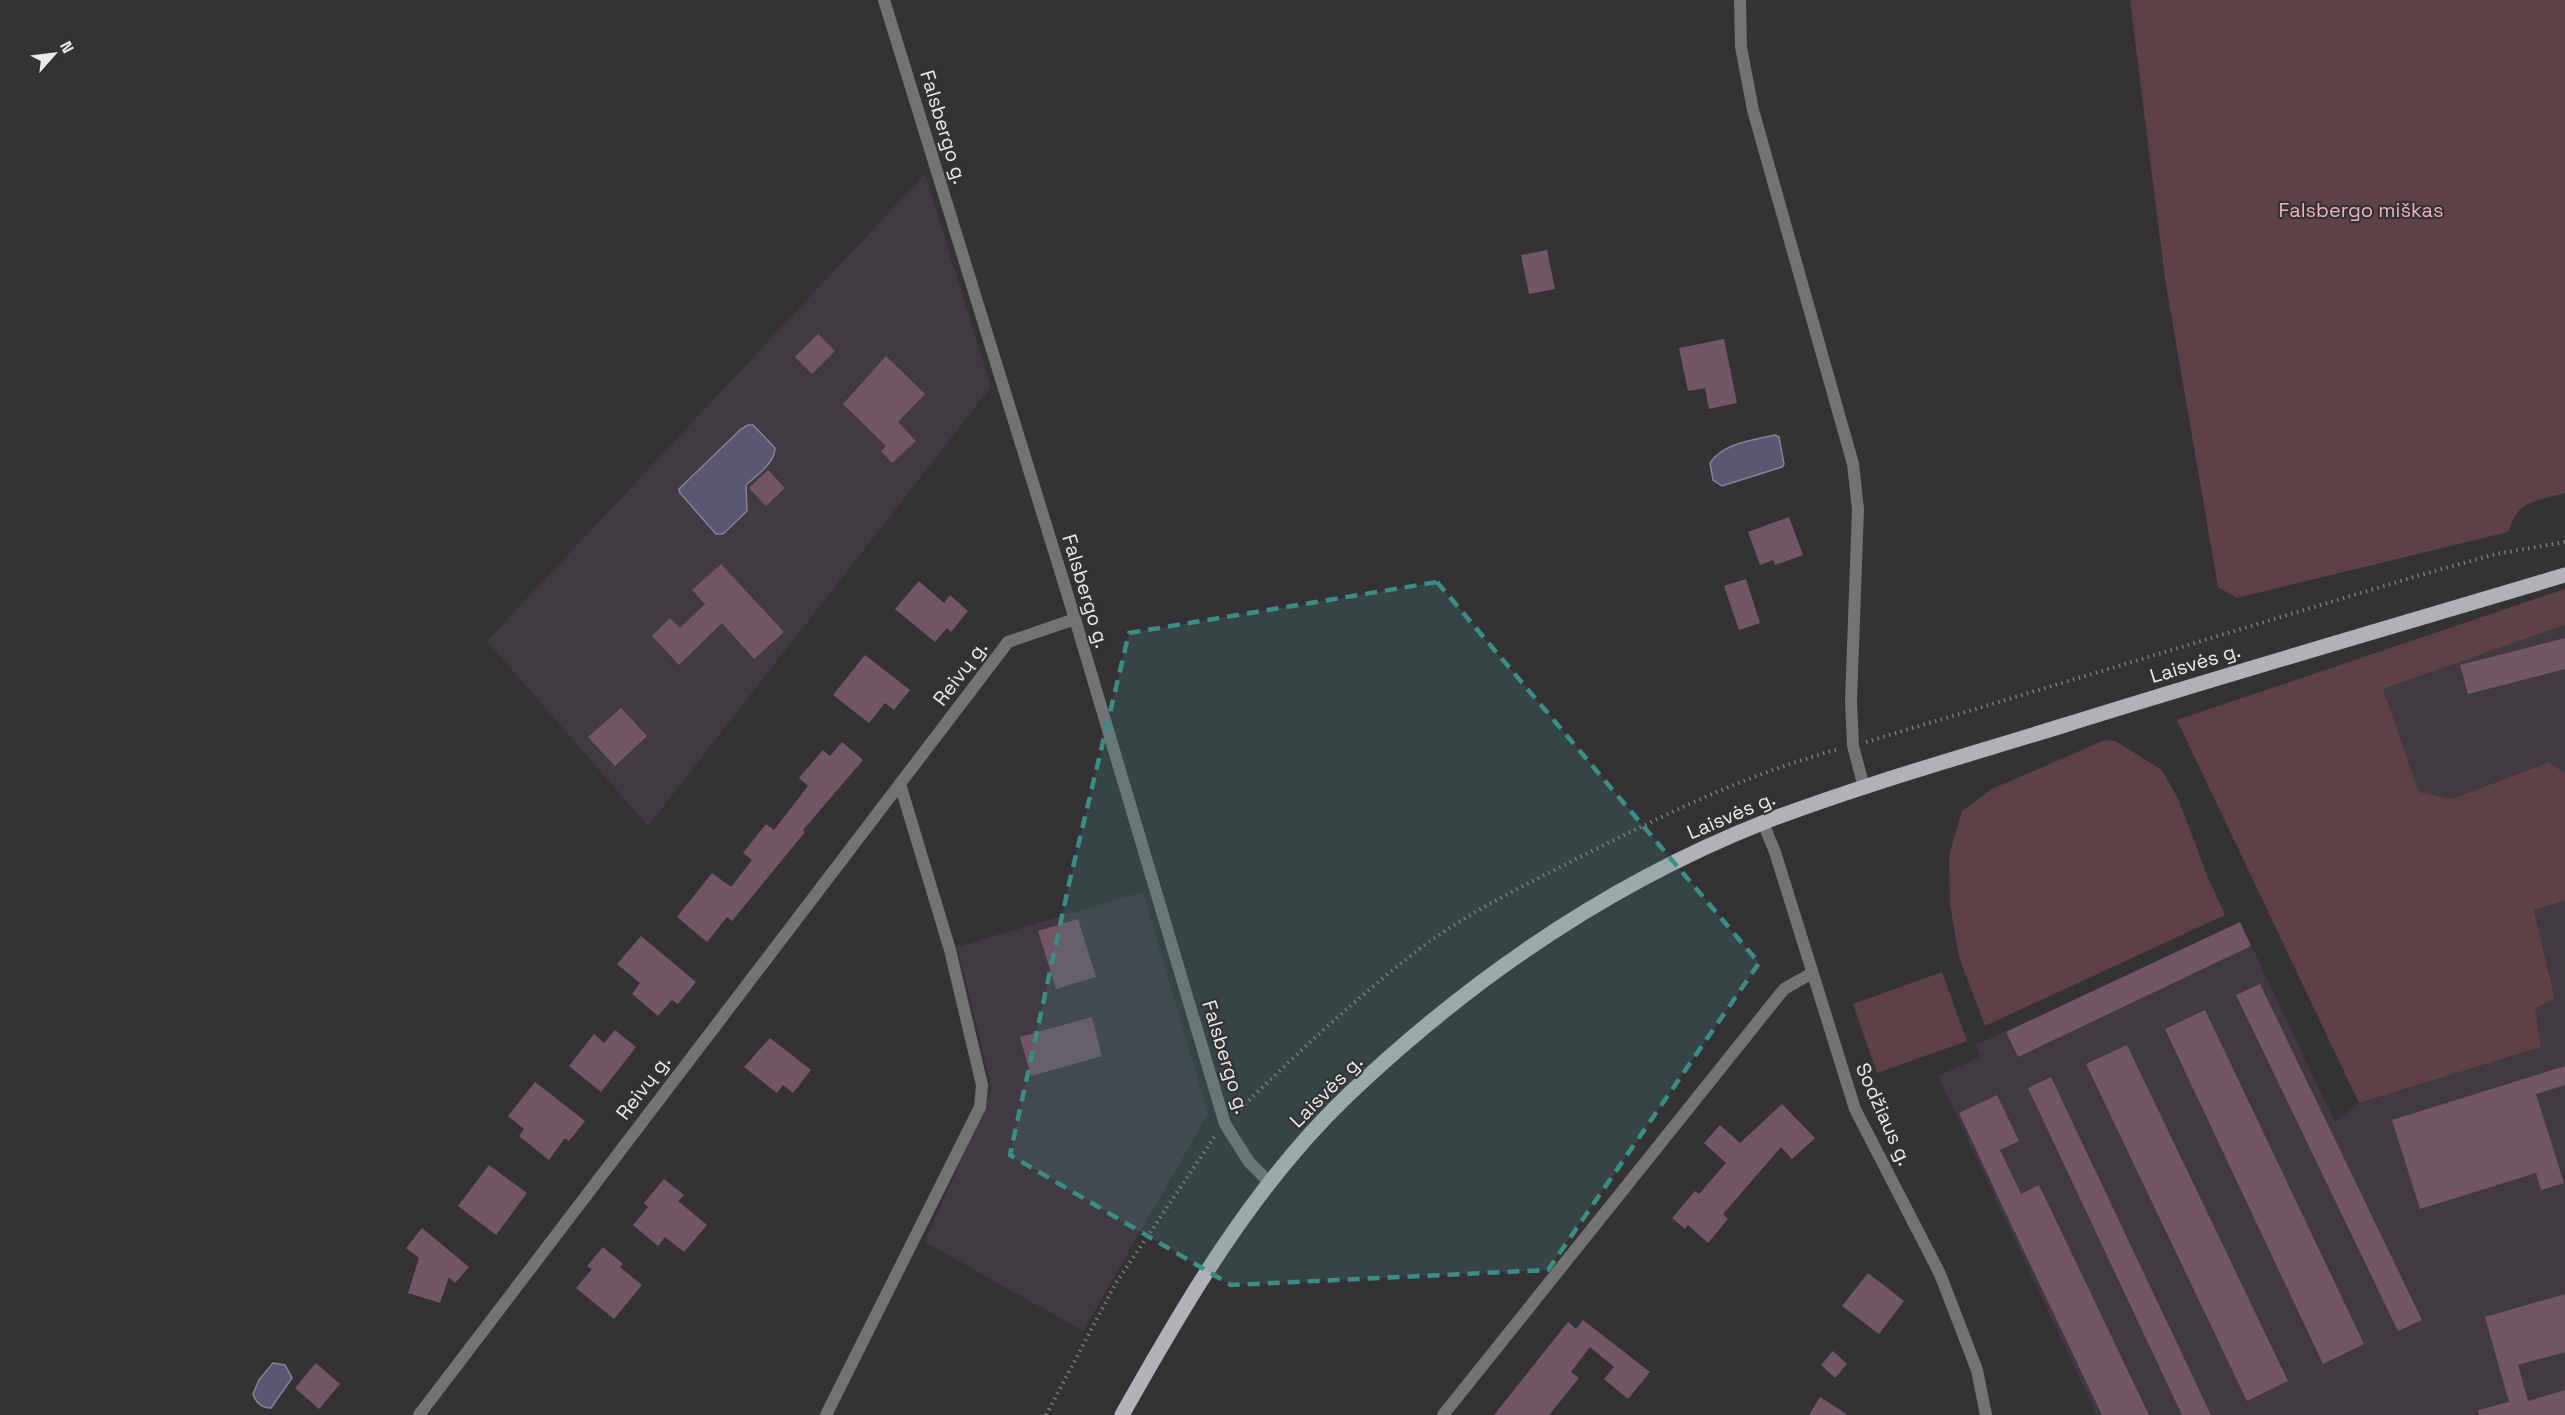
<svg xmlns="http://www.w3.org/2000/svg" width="2565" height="1415" font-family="'Space Grotesk',sans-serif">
<rect width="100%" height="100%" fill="#353235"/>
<g fill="#423a41">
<path d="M925 174 991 387 648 826 487 641Z"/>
<path d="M2565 625V773L2549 762 2452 799 2419 792 2383 689Z"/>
<path d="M1143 892 1208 1114 1083 1331 925 1242 992 1089 957 947Z"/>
<path d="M2565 901V1415H2097L1938 1076 1980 1057 1976 1045 2240 922 2335 1122 2359 1103 2541 1047 2535 1008 2555 998 2534 910Z"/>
</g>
<g fill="#5d4146">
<path d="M2130 0H2565V493C2534 502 2519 499 2508 532L2237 598 2218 587 2165 279Z"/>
<path d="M2565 589V625L2383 689 2419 792 2452 799 2549 762 2565 773V901L2534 910 2555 999 2535 1008 2541 1047 2359 1103 2177 720Z"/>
<path d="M2105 740 2115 741 2162 770 2179 801 2209 880 2225 915 1985 1026 1959 957 1950 904 1949 856 1962 811 1992 789Z"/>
<path d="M1942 972 1967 1041 1877 1073 1853 1004Z"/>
</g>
<g fill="#5b5772" stroke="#868397" stroke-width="1.5">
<path d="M748 425H753L775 448C775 463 757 475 746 485L747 511 723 534H716L680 493 679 489 741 429Z"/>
<path d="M1775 435 1779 437 1784 464 1782 467 1722 486 1713 480 1710 463C1723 443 1753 440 1775 435Z"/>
<path d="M273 1363 285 1365 292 1378 271 1408C262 1408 256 1403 253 1394L259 1380Z"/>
</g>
<g fill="#725663">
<path d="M1547 250 1555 289 1529 294 1521 255Z"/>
<path d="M818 334 835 351 812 374 795 357Z"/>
<path d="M1724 339 1737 403 1709 409 1705 388 1688 391 1679 348Z"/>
<path d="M886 356 925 394 898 422 916 441 892 463 881 451 886 446 843 404Z"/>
<path d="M768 470 785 488 766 506 749 488Z"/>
<path d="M1789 517 1803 555 1775 565 1773 560 1760 565 1748 532Z"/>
<path d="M721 564 784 632 754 659 722 623 679 665 652 636 670 618 680 628 705 604 692 590Z"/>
<path d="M1746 579 1760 623 1739 630 1724 586Z"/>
<path d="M919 581 944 603 950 595 968 611 951 632 947 628 935 642 895 609Z"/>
<path d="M2565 638V669L2468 694 2460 665Z"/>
<path d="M865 655 910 690 894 710 885 703 869 723 833 695Z"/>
<path d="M621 708 647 736 615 766 588 737Z"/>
<path d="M842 742 863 760 803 830 805 832 732 921 727 917 707 942 677 917 712 873 731 887 752 860 743 853 766 824 774 830 808 786 799 778 823 750 830 756Z"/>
<path d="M1078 919 1096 977 1056 989 1038 931Z"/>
<path d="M2240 922 2251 946 2018 1057 2006 1032Z"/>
<path d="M641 936 696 982 678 1004 672 1000 658 1016 632 994 640 983 617 964Z"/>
<path d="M2260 984 2422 1320 2398 1331 2236 995Z"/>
<path d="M2205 1010 2364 1344 2323 1364 2165 1029Z"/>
<path d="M1092 1017 1102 1056 1031 1076 1020 1037Z"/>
<path d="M615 1030 636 1047 601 1092 569 1066 594 1034 604 1043Z"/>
<path d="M770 1038 811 1070 793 1093 783 1085 777 1093 744 1067Z"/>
<path d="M2127 1045 2288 1381 2247 1401 2086 1064Z"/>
<path d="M2565 1066V1085L2536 1094 2564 1183 2541 1190 2536 1173 2420 1209 2392 1120Z"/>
<path d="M2051 1077 2211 1415H2182L2028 1088Z"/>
<path d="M535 1082 585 1121 569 1141 565 1138 549 1160 519 1136 524 1129 508 1116Z"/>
<path d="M1997 1095 2019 1141 2000 1150 2021 1194 2039 1185 2149 1415H2102L2001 1203 1959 1113Z"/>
<path d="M1782 1104 1815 1138 1792 1159 1781 1147 1723 1214 1728 1219 1708 1243 1688 1225 1685 1229 1672 1218 1695 1191 1699 1194 1726 1163 1704 1143 1720 1125 1740 1143Z"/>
<path d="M489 1165 527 1193 496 1235 458 1206Z"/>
<path d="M664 1179 684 1195 678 1201 707 1225 684 1252 665 1237 658 1246 633 1225 648 1207 644 1203Z"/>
<path d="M422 1228 469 1267 455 1283 449 1277 440 1303 408 1293 419 1258 406 1248Z"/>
<path d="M603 1247 623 1264 620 1267 642 1285 614 1319 576 1288 592 1269 587 1266Z"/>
<path d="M1868 1273 1904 1301 1879 1334 1842 1306Z"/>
<path d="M2565 1294V1352L2518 1365 2528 1401 2565 1390V1415H2479L2478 1410 2509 1402 2485 1317Z"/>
<path d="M1583 1320 1650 1372 1628 1399 1604 1379 1614 1367 1590 1347 1571 1372 1579 1378 1549 1415H1494L1568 1322 1576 1329Z"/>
<path d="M1833 1351 1847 1364 1835 1378 1821 1365Z"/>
<path d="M316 1363 340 1384 319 1409 295 1388Z"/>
<path d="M1820 1397 1848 1415H1809Z"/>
</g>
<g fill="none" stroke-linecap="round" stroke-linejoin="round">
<g stroke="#7d7b7d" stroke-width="4" stroke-dasharray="1.5 4.5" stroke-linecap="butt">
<path d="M1866 742 2417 576 2496 554 2565 542"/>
<path d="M1236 1113C1295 1055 1357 997 1422 947 1472 910 1529 883 1584 855 1668 813 1747 774 1839 749"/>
<path d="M1046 1415 1116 1283 1215 1136"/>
</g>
<g stroke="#737274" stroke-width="12">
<path d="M884 0 1075 619 1225 1124 1249 1162 1270 1183"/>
<path d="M1740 0 1741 47 1753 110 1853 464 1858 509 1851 701 1853 746 1864 787"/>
<path d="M1763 823 1775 852 1855 1109 1940 1274 1977 1370 1986 1415"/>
<path d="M419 1415 1008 642 1075 619"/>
<path d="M826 1415 980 1107 982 1085 950 950 900 784"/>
<path d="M1443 1415 1784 989 1812 973"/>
</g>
<path stroke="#b3b1b5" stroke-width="15" d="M1122 1415C1185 1303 1253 1186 1347 1096 1469 980 1609 883 1767 821 1864 784 1965 756 2065 725 2231 673 2398 625 2565 575"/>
</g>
<path fill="#3b8d87" fill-opacity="0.2" stroke="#3b8d87" stroke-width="4.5" stroke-dasharray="12 8" stroke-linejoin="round" d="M1437 582 1759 963 1548 1270 1231 1285 1010 1155 1069 884 1129 633Z"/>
<g text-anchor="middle" stroke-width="4.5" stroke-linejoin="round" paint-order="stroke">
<g font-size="20" fill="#eceaec" stroke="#353235">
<text transform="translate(944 127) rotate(73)" y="7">Falsbergo g.</text>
<text transform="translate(1086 591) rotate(73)" y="7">Falsbergo g.</text>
<text transform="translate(2195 663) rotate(-17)" y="7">Laisvės g.</text>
<text transform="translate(960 673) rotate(-53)" y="7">Reivų g.</text>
<text transform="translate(1731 815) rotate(-23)" y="7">Laisvės g.</text>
<text transform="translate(1226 1057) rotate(73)" y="7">Falsbergo g.</text>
<text transform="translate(643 1087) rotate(-53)" y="7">Reivų g.</text>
<text transform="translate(1326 1091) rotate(-45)" y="7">Laisvės g.</text>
<text transform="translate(1884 1114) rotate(66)" y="7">Sodžiaus g.</text>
</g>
<g font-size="20" fill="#efb2bd" stroke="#353235">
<text x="2361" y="217">Falsbergo miškas</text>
</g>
</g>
<g transform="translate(54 54) rotate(62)" stroke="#353235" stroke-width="4.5" paint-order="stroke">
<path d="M0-4.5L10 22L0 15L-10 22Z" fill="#eceaec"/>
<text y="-9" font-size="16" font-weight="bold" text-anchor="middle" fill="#eceaec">N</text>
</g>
</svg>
